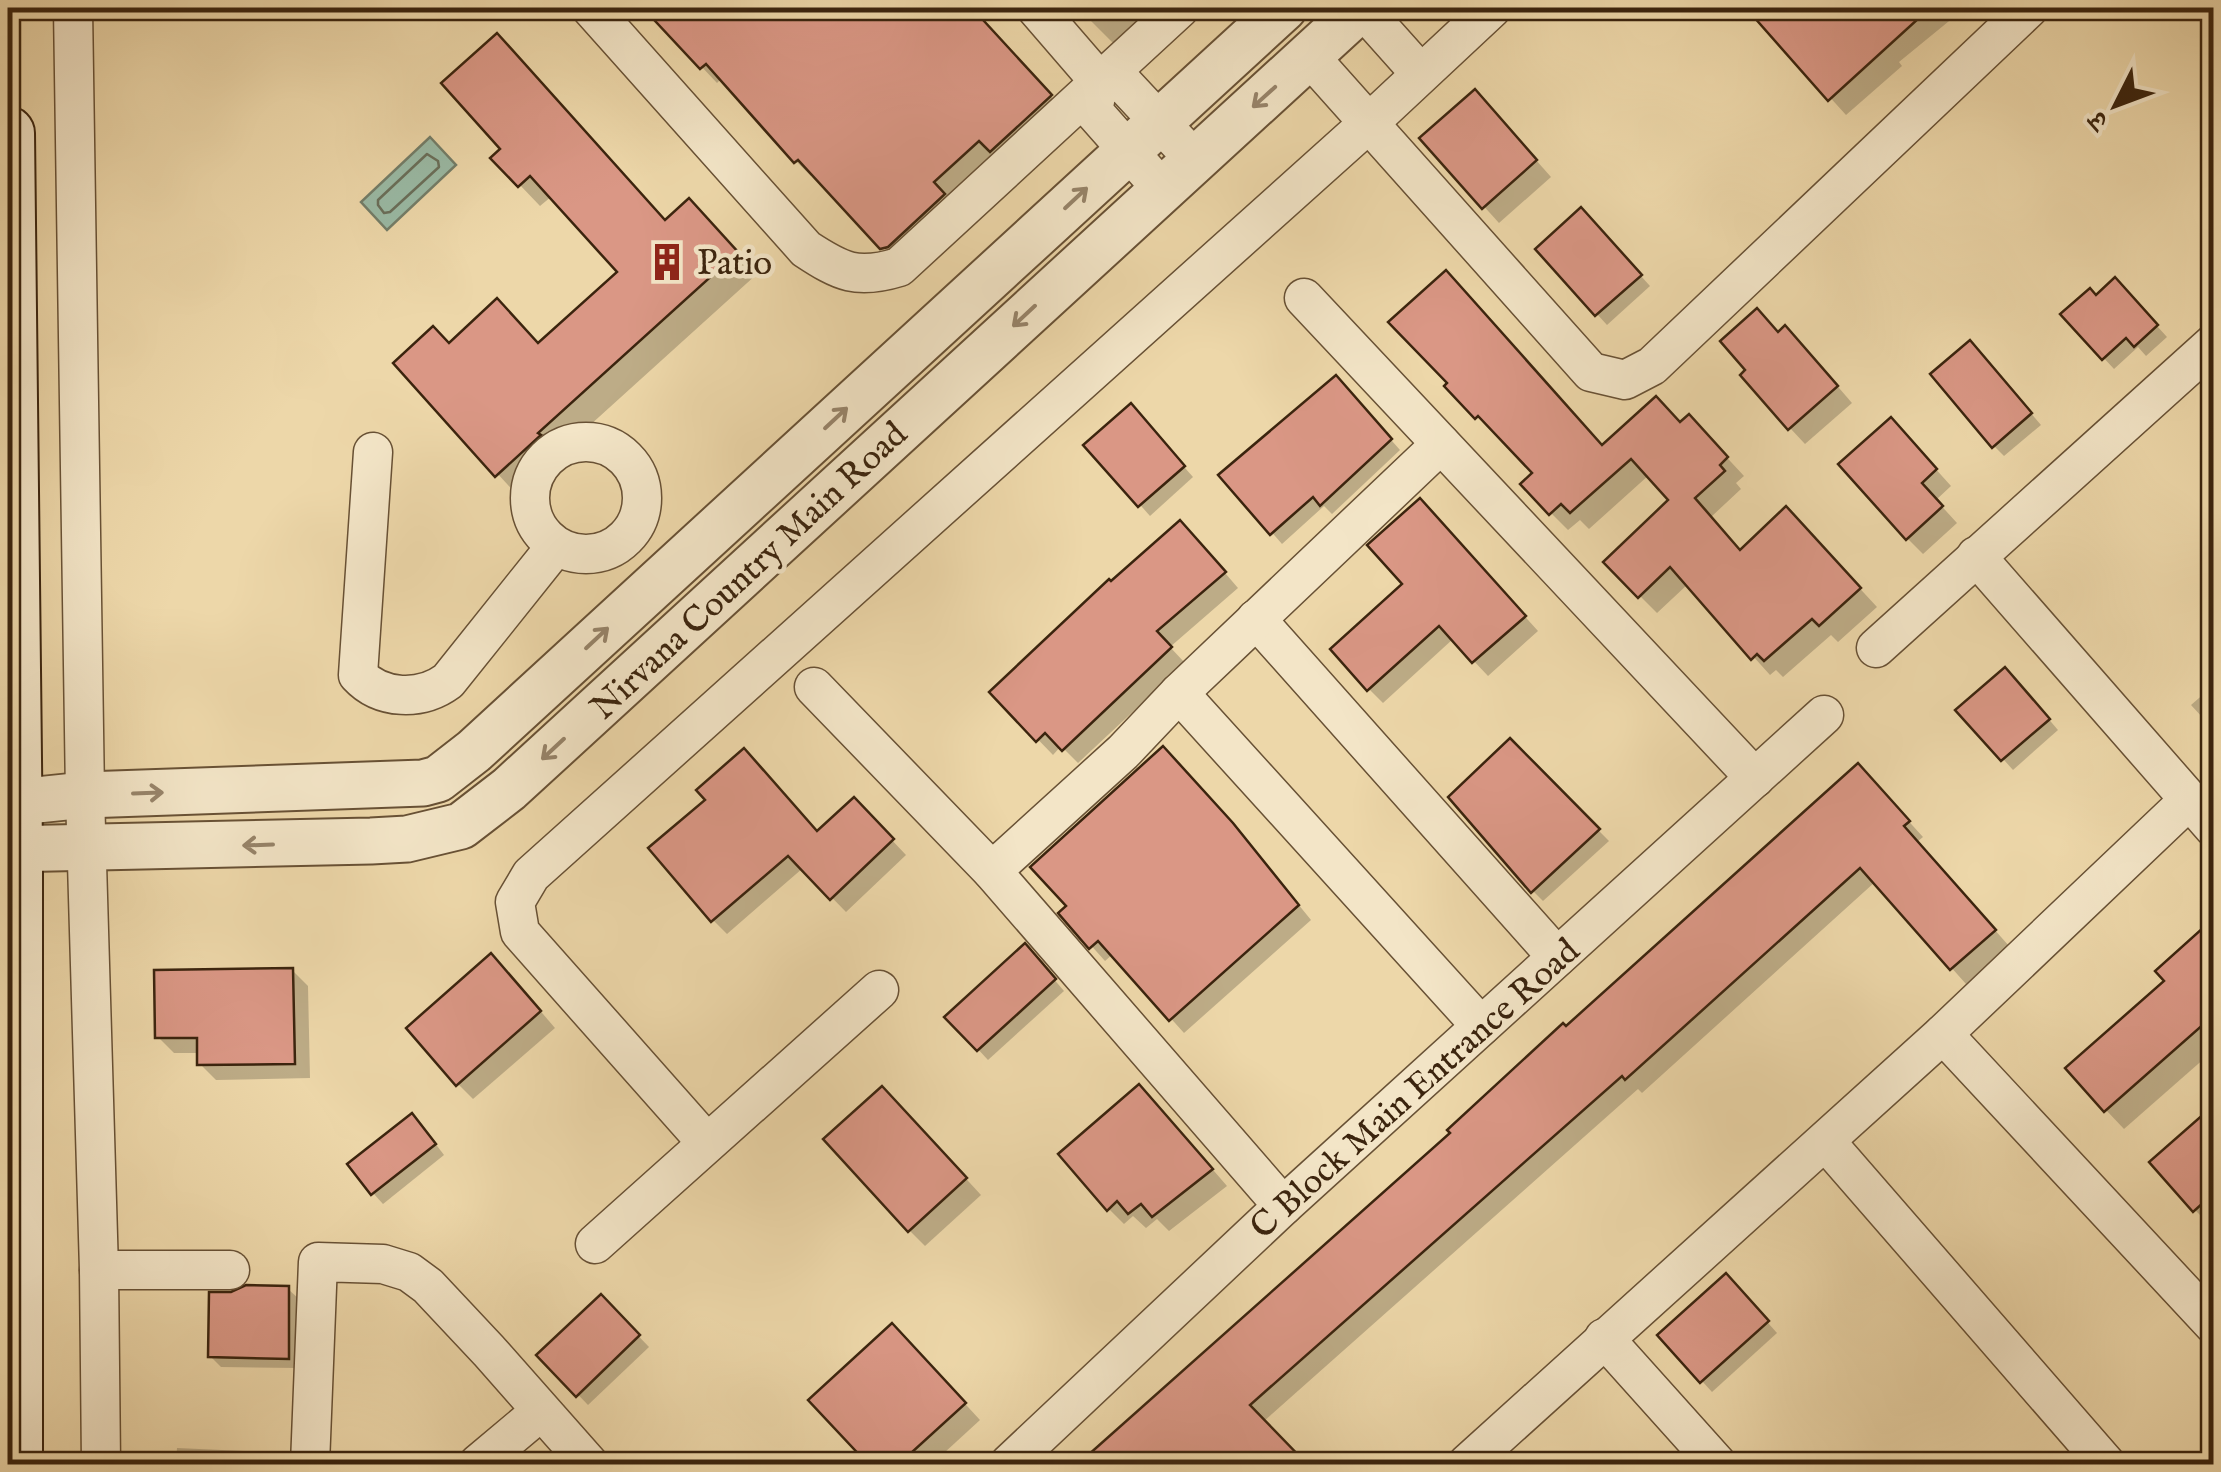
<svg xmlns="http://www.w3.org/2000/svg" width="2221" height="1472" font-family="'IM FELL English','Noto Serif Devanagari',serif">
<rect width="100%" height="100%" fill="#edd7a9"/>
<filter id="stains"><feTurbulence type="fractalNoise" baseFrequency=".002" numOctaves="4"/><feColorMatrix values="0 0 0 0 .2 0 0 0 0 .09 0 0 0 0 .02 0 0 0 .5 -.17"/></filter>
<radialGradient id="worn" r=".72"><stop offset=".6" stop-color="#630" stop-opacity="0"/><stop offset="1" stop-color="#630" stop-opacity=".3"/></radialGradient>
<path fill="#9abaa5" stroke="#747e69" stroke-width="2.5" d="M430 137 456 165 387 230 361 202Z"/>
<g fill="#0003">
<path d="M646 8H972L1065 112 898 263 814 173 811 176 796 161 722 78 717 83Z"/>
<path d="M1078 8H1154L1115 45Z"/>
<path d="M1770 8H1965L1899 62 1902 66 1846 115 1758 18Z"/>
<path d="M1490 108 1551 177 1499 223 1422 138Z"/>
<path d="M494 158 666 222H710L757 274 557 455 559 458 518 496 396 363 449 346H539L620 272 552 196 540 206Z"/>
<path d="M1591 221 1650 286 1607 325 1538 249Z"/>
<path d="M2125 291 2167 337 2146 356 2138 347 2114 369 2064 315 2096 298Z"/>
<path d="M1779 334 1801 344 1852 403 1805 444 1790 428Z"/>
<path d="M1980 353 2041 425 2004 456 1994 446Z"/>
<path d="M1447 386 1603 447 1681 425 1706 435 1744 476 1736 483 1741 489 1711 517 1741 552 1803 527 1877 607 1838 642 1831 635 1783 677 1776 670 1770 675 1688 584 1657 613 1606 562 1671 500 1649 475 1589 529 1580 520 1568 530 1551 513 1536 473Z"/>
<path d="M1346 389 1400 450 1332 514 1324 506 1282 544 1222 475Z"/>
<path d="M1140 417 1193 477 1150 516 1087 445Z"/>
<path d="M1906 436 1951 486 1936 500 1957 523 1923 554 1907 538Z"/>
<path d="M1434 515 1538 631 1488 676 1453 639 1383 703 1369 689 1405 584Z"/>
<path d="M1195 538 1238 588 1170 647 1185 663 1078 763 1061 746 1053 755 992 692Z"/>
<path d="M2015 680 2058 730 2013 770 1959 710Z"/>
<path d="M2214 685V730L2191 705Z"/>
<path d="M1510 741 1609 841 1543 901 1533 891Z"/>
<path d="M758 765 818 834 854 800 906 855 846 912 803 868 727 934 713 920Z"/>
<path d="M1873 782 1923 837 1917 842 2009 946 1966 984 1875 882 1642 1093 1638 1089 1263 1422 1304 1464H1083L1566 1030Z"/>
<path d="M1246 840 1311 920 1184 1033 1113 954 1105 961 1062 913Z"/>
<path d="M2214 921V1050L2124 1129 2106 1110 2168 982Z"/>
<path d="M1035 957 1064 991 988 1060 948 1017Z"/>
<path d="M292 970 308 986 310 1078 216 1080 200 1064V1053H174L158 1037Z"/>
<path d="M507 972 555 1028 473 1099 458 1084Z"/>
<path d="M1155 1103 1227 1186 1169 1231 1157 1219 1146 1228 1133 1216 1124 1224 1109 1209Z"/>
<path d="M898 1105 981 1195 925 1246 909 1230Z"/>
<path d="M2214 1109V1229L2195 1210Z"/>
<path d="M422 1126 444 1155 383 1204 373 1193Z"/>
<path d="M1736 1287 1777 1333 1712 1392 1660 1335Z"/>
<path d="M288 1289 299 1299 298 1368 221 1367 210 1356Z"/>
<path d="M601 1297 649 1347 588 1405 540 1355Z"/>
<path d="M908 1342 980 1420 932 1464H871L812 1400Z"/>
<path d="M177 1448 268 1452 278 1464H176Z"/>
</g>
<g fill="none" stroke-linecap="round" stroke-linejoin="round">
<path stroke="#6a6f5a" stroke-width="2.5" d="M427 154 438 161 439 167 390 212 384 213 378 205V200Z"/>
</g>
<g fill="#da9785" stroke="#3b240e" stroke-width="2.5">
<path d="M643 8H972L1052 95 990 152 979 141 934 182 945 194 888 247 880 249 798 160 794 163 706 64 700 69Z"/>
<path d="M1746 8H1930L1828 101Z"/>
<path d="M497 33 665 220 689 198 738 252 538 433 541 435 495 477 393 363 433 326 449 343 497 298 538 343 617 272 530 176 518 187 490 158 500 149 441 83Z"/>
<path d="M1475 89 1537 160 1482 209 1419 138Z"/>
<path d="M1581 207 1642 275 1595 316 1535 249Z"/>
<path d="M1446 270 1602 445 1656 396 1680 422 1689 414 1728 457 1720 465 1725 471 1695 498 1740 550 1786 506 1861 588 1819 626 1812 619 1764 661 1757 654 1751 660 1670 567 1638 598 1603 562 1668 500 1631 459 1570 513 1561 504 1549 515 1520 484 1532 473 1478 416 1475 419 1444 386 1447 383 1388 322Z"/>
<path d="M2115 277 2158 325 2134 347 2126 338 2102 360 2060 314 2090 288 2096 295Z"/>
<path d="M1757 308 1778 332 1785 325 1838 386 1788 430 1740 375 1745 370 1720 341Z"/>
<path d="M1970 340 2032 413 1992 448 1930 374Z"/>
<path d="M1336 375 1392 439 1320 506 1313 497 1270 535 1218 475Z"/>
<path d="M1131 403 1185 466 1138 507 1083 445Z"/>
<path d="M1891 417 1937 469 1922 483 1943 506 1906 540 1838 464Z"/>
<path d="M1420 498 1526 616 1472 663 1439 626 1367 691 1330 649 1402 584 1367 545Z"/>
<path d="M1180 520 1226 572 1157 631 1172 647 1062 751 1045 733 1036 742 989 692 1109 579 1111 581Z"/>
<path d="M2005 667 2050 719 2001 761 1955 710Z"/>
<path d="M1510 738 1600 829 1531 893 1448 797Z"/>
<path d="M1163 746 1233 823 1299 905 1169 1021 1098 941 1089 949 1058 913 1066 906 1030 867Z"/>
<path d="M744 748 817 831 854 797 894 839 830 900 788 856 711 922 648 848 705 800 696 790Z"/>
<path d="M1858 763 1910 821 1904 826 1996 930 1950 970 1860 868 1625 1080 1622 1076 1250 1405 1307 1464H1078L1450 1133 1447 1130 1563 1023 1566 1026Z"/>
<path d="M2214 918V1015L2104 1112 2065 1068 2164 981 2155 971Z"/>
<path d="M1025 943 1056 979 977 1051 944 1017Z"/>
<path d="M491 953 541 1011 456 1086 406 1028Z"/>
<path d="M293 968 295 1064 197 1065V1038H155L154 970Z"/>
<path d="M1139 1084 1213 1169 1152 1217 1141 1204 1128 1214 1117 1201 1107 1211 1058 1154Z"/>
<path d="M882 1086 967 1178 908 1232 823 1139Z"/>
<path d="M2214 1105V1193L2193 1212 2149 1162Z"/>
<path d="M412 1113 436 1144 371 1195 347 1164Z"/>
<path d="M1726 1273 1769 1321 1700 1383 1657 1335Z"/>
<path d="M246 1285 289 1286V1359L208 1357 209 1292H231Z"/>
<path d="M601 1294 640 1335 576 1397 536 1355Z"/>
<path d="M892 1323 966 1403 899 1464H868L808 1400Z"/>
</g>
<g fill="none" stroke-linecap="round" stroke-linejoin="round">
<g stroke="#685135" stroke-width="41">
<g id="minor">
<path d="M73 8 85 795 99 1270 101 1464"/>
<path d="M591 8 806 249C841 272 857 280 899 267L1180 8"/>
<path d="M1036 8 1099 81 1124 84 1195 160"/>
<path d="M1362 8 1420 73"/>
<path d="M1309 56 1591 372 1625 380 1652 366 2029 8"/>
<path d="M1099 81 1093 111 1162 189"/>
<path d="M1304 298 1755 778"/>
<circle cx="586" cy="498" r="56"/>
<path d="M373 452 358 675C381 700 421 701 448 681L556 546"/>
<path d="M1976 556 2214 828"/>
<path d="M1256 619 1557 957"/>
<path d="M1876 648 2214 343"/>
<path d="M814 687 992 871 1283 1206"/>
<path d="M1179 693 1481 1026"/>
<path d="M992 871 1123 752 1179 693 1441 444"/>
<path d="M1943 1034 2214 1325"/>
<path d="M1826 1142 2106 1464"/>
<path d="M707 1143 520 932 515 902 531 875 1370 122 1492 8"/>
<path d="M595 1244 879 990"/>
<path d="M99 1270H230"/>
<path d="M1604 1338 1717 1464"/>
<path d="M310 1464 318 1262 383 1264 409 1272 428 1286 489 1351 589 1464"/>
<path d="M478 1464 540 1412"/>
<path d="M1009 1464 1283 1206 1824 715"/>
<path d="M1467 1464 1943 1034 2189 800"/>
</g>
</g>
<g stroke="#685135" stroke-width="49">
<g id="tertiary">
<path d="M8 803 85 795 423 783 438 779 474 751 1284 8"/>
<path d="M8 849 371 841 407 839 461 826 509 789 1361 8"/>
</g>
</g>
<g stroke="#3b240e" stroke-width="56">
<path id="secondary" d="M8 133 16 849V1464"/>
</g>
<use href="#minor" stroke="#f3e5c7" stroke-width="38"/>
<use href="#tertiary" stroke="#f3e5c7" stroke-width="45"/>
<use href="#secondary" stroke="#f3e5c7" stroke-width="52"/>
</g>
<defs><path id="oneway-shaft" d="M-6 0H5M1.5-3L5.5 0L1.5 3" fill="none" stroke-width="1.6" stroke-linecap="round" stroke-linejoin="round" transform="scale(2.5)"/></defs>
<g stroke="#97846a">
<use href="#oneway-shaft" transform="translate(1264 97) rotate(138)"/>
<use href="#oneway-shaft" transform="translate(1076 198) rotate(-43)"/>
<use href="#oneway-shaft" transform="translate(1024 316) rotate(137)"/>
<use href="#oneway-shaft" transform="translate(836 418) rotate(-43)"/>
<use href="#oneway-shaft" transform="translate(597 638) rotate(-43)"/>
<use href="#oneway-shaft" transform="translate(553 749) rotate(137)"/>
<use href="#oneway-shaft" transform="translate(148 793) rotate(-2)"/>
<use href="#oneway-shaft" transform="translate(258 845) rotate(178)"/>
</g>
<defs>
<g id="building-bare" transform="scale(3)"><path d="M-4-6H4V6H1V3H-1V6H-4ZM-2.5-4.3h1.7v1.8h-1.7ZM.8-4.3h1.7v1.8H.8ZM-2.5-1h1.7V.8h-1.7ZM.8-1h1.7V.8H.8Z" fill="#8f2418" stroke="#f3e5c7" stroke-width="2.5" paint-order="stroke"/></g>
</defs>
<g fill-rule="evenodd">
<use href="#building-bare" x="667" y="262"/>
</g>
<g text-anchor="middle" stroke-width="9" stroke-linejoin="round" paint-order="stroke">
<g font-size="35" fill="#3b240e" stroke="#f3e5c7" text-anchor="start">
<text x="697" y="274">Patio</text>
</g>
<g font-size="35" fill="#3b240e" stroke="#f3e5c7">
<text transform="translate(748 570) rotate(-43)" y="12">Nirvana Country Main Road</text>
<text transform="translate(1414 1088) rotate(-42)" y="12">C Block Main Entrance Road</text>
</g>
</g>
<rect width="2221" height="1472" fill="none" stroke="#edd7a9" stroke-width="40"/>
<rect x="10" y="10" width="2201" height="1452" fill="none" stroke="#3b240e" stroke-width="5"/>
<rect x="20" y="20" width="2181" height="1432" fill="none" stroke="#3b240e" stroke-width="2.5"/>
<g transform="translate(2116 105) rotate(228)" stroke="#f3e5c7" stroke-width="8" paint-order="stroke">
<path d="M0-8L18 38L0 25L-18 38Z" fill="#3b240e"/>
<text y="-15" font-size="28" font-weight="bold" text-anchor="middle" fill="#3b240e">उ</text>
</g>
<rect width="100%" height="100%" filter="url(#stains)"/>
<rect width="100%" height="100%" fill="url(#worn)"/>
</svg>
